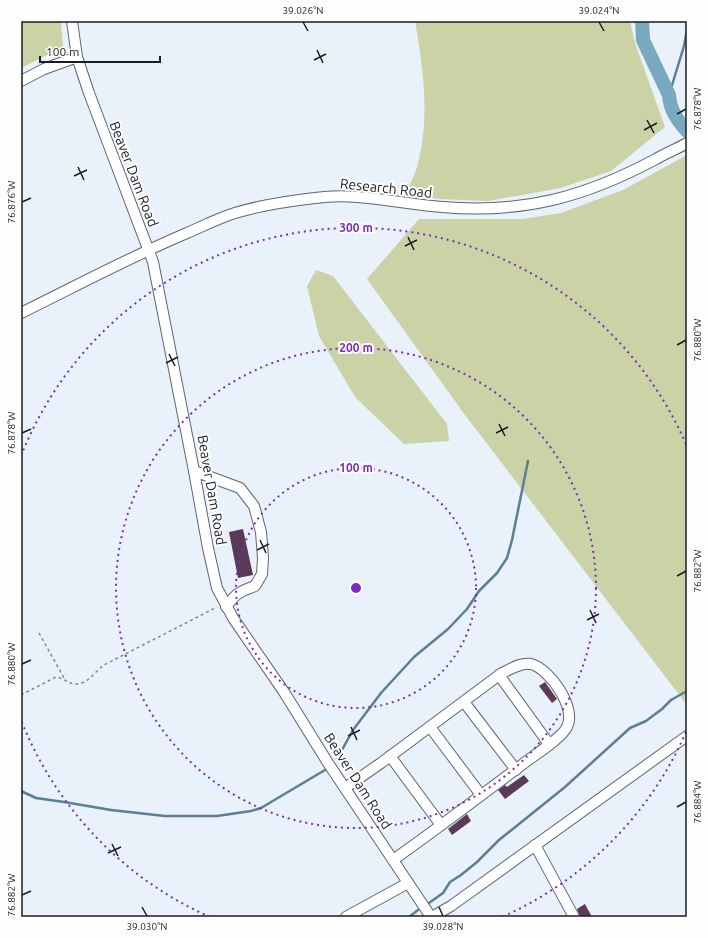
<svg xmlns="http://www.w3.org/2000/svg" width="708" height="938" font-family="Ubuntu,sans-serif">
<rect width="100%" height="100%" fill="#e9f1fb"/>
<g fill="#cbd3a6">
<path d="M21 21H61L63 47 21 68Z"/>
<path d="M415 21H630L635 43 665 127 611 171 561 188 488 201 440 199 405 194C410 184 416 173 418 163 430 117 423 67 415 21Z"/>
<path d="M687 155V705L465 415 367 279 419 219H523L561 213 623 190Z"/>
<path d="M316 270 333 276 447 424 449 441 404 444 355 397 319 336 307 286Z"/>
</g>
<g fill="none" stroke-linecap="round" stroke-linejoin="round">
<g stroke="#5c7f91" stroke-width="2.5">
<path d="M669 95 684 46 687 30"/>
<path d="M337 759 353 730 381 693 414 657 448 629 467 609 479 591 497 573 507 558 512 540 528 461"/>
<path d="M21 791 36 798 64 802 111 810 165 816H217L251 811 261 808 325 770"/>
<path d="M429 903 443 893 450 882 461 875 477 862 499 840 565 787 630 728 646 721 662 709 671 700 687 691"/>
<path d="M409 917 418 910"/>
</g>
<path stroke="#79a9c1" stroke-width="14" d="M642 21 643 40 669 95C670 110 677 120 687 131"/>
</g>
<g fill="#593b58">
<path d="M243 529 253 575 238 578 229 532Z"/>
<path d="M545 682 557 699 552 703 539 686Z"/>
<path d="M524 775 529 781 505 799 498 790 505 785 507 787Z"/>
<path d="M467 814 471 821 452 835 448 829Z"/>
<path d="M585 904 592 917H580L577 909Z"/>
</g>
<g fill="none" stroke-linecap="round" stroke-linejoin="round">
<g stroke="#5e656e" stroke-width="12">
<g id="minor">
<path d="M72 21 77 57 89 93 153 262 194 471 208 548 217 588 233 618 284 692 328 763 431 917"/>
<path d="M21 81 44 69 77 57"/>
<path d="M21 313C76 286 130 257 187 233 203 226 219 218 235 213 261 205 289 201 315 198 358 192 400 204 442 207 523 214 585 197 656 159 666 153 677 149 687 143"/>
<path d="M194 471 240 488 254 506 261 532 263 558 262 574 255 586C239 592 236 593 226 607"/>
<path d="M499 675 549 744"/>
<path d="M464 702 516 770"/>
<path d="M430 727 481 795"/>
<path d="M390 756 441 825"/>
<path d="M345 788 381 763 502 673C511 669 521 662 531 664 550 669 577 708 567 727 562 738 533 756 523 764 480 796 437 829 393 860"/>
<path d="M535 845 574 917"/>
<path d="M346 917 408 883"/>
<path d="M432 917 451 906 687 736"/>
</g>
</g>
<g stroke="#838990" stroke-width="1.5" stroke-dasharray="3 3" stroke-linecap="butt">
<path d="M39 633 64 678"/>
<path d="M21 695 56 677C63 678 68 683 74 684 88 685 95 671 104 665L217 607"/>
</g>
<use href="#minor" stroke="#fff" stroke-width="10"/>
</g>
<path fill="none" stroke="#1a1d20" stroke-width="1.5" d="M303 22 308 31M599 22 604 31M317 50 323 63M314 60 326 54M677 114 686 109M647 120 654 133M644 130 657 123M78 167 84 180M74 176 87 170M22 202 31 198M408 237 414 250M405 246 417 240M677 345 686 340M169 354 175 366M166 363 178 357M499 424 505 436M22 433 31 429M496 433 508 427M260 540 266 553M257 550 269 544M677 576 686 571M590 610 596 623M587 620 599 614M22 664 31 660M351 727 357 740M348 736 360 730M677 807 686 802M112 844 118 856M108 853 121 847M22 895 31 891M142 907 147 916M439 907 443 916"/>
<g fill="none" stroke="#7b2cbf" stroke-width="2" stroke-dasharray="2 4">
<circle cx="356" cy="588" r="120"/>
<circle cx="356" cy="588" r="240"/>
<path d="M686 732A360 360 0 0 1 502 917M210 917A360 360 0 0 1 21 720M21 456A360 360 0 0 1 686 444"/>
</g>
<g text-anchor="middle" stroke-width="4" stroke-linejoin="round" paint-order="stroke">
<g font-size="14" fill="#1a1d20" stroke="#fdfdfd">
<text transform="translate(134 174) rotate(69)" y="5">Beaver Dam Road</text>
<text transform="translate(386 188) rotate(6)" y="5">Research Road</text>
<text transform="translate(212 490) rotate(80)" y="5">Beaver Dam Road</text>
<text transform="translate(358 781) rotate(57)" y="5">Beaver Dam Road</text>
</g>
</g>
<circle cx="356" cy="588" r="6" fill="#7b2cbf" stroke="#fdfdfd" stroke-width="2"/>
<g font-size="12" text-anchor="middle" font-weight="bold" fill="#7b2cbf" stroke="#fdfdfd" stroke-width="4" stroke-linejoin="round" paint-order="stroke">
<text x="356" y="232">300 m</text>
<text x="356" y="352">200 m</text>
<text x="356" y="472">100 m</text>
</g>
<rect width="708" height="938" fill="none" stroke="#fdfdfd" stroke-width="44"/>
<path d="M40 56v6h120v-6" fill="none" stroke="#1a1d20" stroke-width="2"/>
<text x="46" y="56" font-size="12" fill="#1a1d20" stroke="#fdfdfd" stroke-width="3" paint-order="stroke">100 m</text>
<rect x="22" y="22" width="664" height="894" fill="none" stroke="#1a1d20" stroke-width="1.5"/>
<g font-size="10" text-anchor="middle" fill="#1a1d20">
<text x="303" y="14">39.026°N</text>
<text x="599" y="14">39.024°N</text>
<text transform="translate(697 109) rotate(-90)" y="4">76.878°W</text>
<text transform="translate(11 202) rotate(-90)" y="4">76.876°W</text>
<text transform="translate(697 340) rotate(-90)" y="4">76.880°W</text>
<text transform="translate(11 433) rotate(-90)" y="4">76.878°W</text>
<text transform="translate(697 571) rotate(-90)" y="4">76.882°W</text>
<text transform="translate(11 664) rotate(-90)" y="4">76.880°W</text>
<text transform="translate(697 802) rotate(-90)" y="4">76.884°W</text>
<text transform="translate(11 895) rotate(-90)" y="4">76.882°W</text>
<text x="147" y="930">39.030°N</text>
<text x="443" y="930">39.028°N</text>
</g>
</svg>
